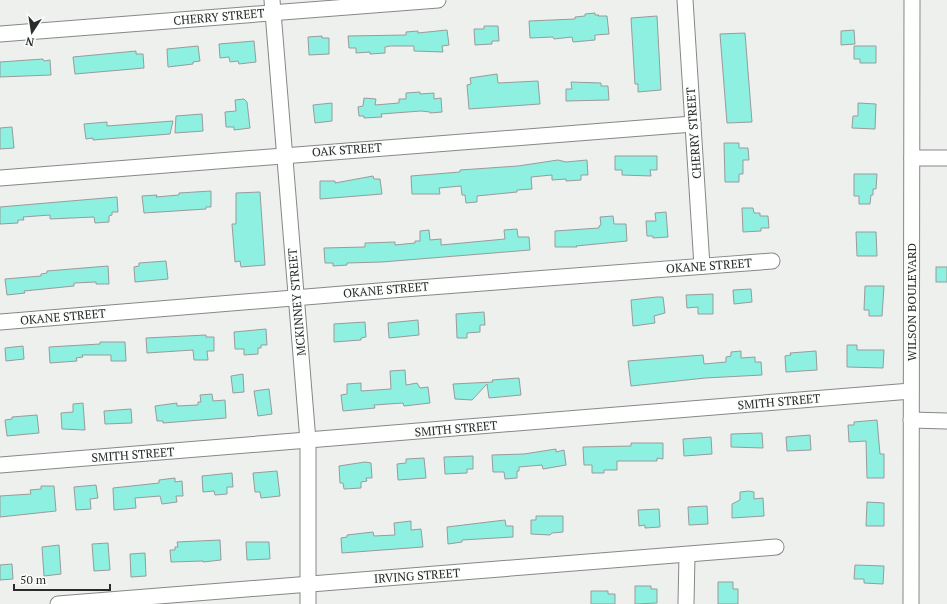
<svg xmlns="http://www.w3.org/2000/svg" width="947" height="604" font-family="'PT Serif',serif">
<rect width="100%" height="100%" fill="#edf0ed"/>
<g fill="#8df0e0" stroke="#989c9b">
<path d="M595 13V15H599L598 16H607L609 34 595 35V40L573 42 572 37 554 39 553 37 530 38 529 21 575 19V17L585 16V14Z"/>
<path d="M657 16 661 90 638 92V84H635L631 18Z"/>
<path d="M484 26H498L499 41H492V44L475 45 474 29H484Z"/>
<path d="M447 30 449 45 442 46 443 52 414 51V46H390L385 47V53L370 54V52L356 53V48H349L348 36 406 35V32L418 31V33Z"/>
<path d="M854 30 855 44 841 45V31Z"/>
<path d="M745 33 752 122 727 123 720 34Z"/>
<path d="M322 36V38H329V54L309 55 308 37Z"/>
<path d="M254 41 256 62 239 64 238 61 230 62 229 57 220 58 219 44Z"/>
<path d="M198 46 200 61 193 62V64L168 67 167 49Z"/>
<path d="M854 46H876V63H860V59H854Z"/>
<path d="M136 51V54H143L144 68 75 74 73 57Z"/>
<path d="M43 59 44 61 50 60 51 75 0 77V62Z"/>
<path d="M497 74 498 83 538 81 540 104 469 109 467 85 471 84 470 78Z"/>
<path d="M571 82 601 83V86H608L609 100 566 101V89H572Z"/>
<path d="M420 92V94L434 93V99L441 98 442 112 430 113V112L421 111 381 114 382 117 364 118V116H359L358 107 363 106 364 98 376 99 375 105 399 103V99H406V93Z"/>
<path d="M244 99 247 102 250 128 234 130V127H226L225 112 236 111 235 100Z"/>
<path d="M332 103V121L315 123 313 105Z"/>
<path d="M858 103 876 104 875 129 852 128 853 116H858Z"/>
<path d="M202 114 203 131 175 133 176 116Z"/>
<path d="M173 121 170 134 93 140V138L86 139 84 124 107 122V126Z"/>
<path d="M12 127 14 148 0 149V128Z"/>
<path d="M724 143H739V148H748L749 160H743V174H739V182H725Z"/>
<path d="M615 156H657V170H650L651 176 622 175V170H615Z"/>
<path d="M558 160 566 162 587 160 588 175H581V180L566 181V179L552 180V175L531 177 532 189 517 190V192L477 196V202L466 203 465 195H462L461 186 439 188 440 194H412L411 176 460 172V170L518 166Z"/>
<path d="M854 174H877L876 189H873V195H871L870 204H859V196H854Z"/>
<path d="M373 176 374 179H380L382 194 320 199V181H335V183Z"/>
<path d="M211 191V207H206V209L144 213 142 196 157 195 156 197 179 195V193Z"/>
<path d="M260 192 265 265 241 267 240 261 235 262 232 224H236V193Z"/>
<path d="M117 197 118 212H112V215L109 216V222L95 223 94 217 50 219V215L23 217 24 220H18V223L0 224V207Z"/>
<path d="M742 208H753L754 213H760V216H768L769 228H761V231L743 232Z"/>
<path d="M666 212 668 237 653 238V236H647L646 221H656L655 213Z"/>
<path d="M613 216 614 224H626L627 241 576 246 577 247H555V231L599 228V226L601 225 600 217Z"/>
<path d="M517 229 518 237H529L530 250 382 262 347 263V265L333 266V263H325L324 248 365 247V243L395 242V245L415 243V241H420V231L429 230 430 240 441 239V245L505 239 504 230Z"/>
<path d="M856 232H876L877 256H857Z"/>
<path d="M166 261 168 279 135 282 134 267 139 266V263Z"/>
<path d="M108 266 109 284H96V282L74 283V286L24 291 25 293 7 295 5 279 41 276V274L47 273V271Z"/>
<rect x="936" y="267" width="11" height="15"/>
<path d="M865 286H884L882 316H869V310H864Z"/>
<path d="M751 289 752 302 734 304 733 290Z"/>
<path d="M713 294V314H698V307L687 308 686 295Z"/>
<path d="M657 297H663L665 313 654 316 655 323 633 326 631 300Z"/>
<path d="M484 312 485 325H480V332L467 333V338H457L456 314Z"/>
<path d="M418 320 419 335 389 338 388 323Z"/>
<path d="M365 322 366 337 361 338V340L334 342V324Z"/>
<path d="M266 329 267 345H261V348H258V354L244 355V349H235L234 332Z"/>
<path d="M206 335V337H214V351H207L208 360H194L193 350 147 353 146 338Z"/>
<path d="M100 342H125L126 361H111V355H82L83 357 76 358 77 361 50 363 49 347 100 344Z"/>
<path d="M847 345H857V350H884L883 368 847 367Z"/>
<path d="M23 346 24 359 6 361 5 348Z"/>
<path d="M741 351V358L755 357V362H761L762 375 705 378 631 386 628 361 703 355 704 364 726 362V357L731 356V352Z"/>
<path d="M816 351 817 370 786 372 785 356 791 355 790 353Z"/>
<path d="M405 370 406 385 417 383 420 388 428 387 430 403 404 406 403 403 374 405 375 408 343 411 341 395 347 394V384L361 383V391L391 389 390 371Z"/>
<path d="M243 374 244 392 233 393 231 376Z"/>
<path d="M519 378 521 395 489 398 487 384 472 400 455 399 453 384 493 382 492 380Z"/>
<path d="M269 389 272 414 258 416 254 391Z"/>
<path d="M212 394 213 401 225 400 226 418 163 423V421H157L155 406 177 403V406L198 405V402H201L200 395Z"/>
<path d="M83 403 85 430 62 429 61 413 73 412V404Z"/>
<path d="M131 409 132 423 105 424 104 411Z"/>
<path d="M37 415 39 433 7 436 5 420 12 419V417Z"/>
<path d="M877 420 880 454H884V478H867L866 441 849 442 848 425H854V422Z"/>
<path d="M762 433 763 448 731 447V434Z"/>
<path d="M810 435 811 450 787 451 786 437Z"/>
<path d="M711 437 712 454 684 456 683 439Z"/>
<path d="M631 443H663V459L657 458V461H617V470H604V473H592V465H584L583 447 631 446Z"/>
<path d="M556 449V452L564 450 566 465 543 469 542 465 519 467V471H517V478L505 479 504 472H493L492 455 524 454Z"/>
<path d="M473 456V469H467V473L445 474 444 457Z"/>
<path d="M424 458 426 478 398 480 397 464 406 463V459Z"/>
<path d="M365 462 371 463 372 478H366L367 481 361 482V488L344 489 343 483H340L339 466Z"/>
<path d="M277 471 280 496 261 498 260 492H255L253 473Z"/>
<path d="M232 473 233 487H227V494L215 495 214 491 203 492 202 476Z"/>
<path d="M175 478V482L182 481 183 496H176L177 502 162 504 160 496 135 498 136 508 114 510 113 488 159 483V480Z"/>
<path d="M96 485 98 498 90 499 91 509 76 510 74 487Z"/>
<path d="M41 486H54L56 511 0 517V496L31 494 30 490 41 489Z"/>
<path d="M749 491 754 492V499L763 498 764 516 732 518V504L740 500V492Z"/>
<path d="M867 502 884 503V526H866Z"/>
<path d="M707 506 708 524 689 525 688 507Z"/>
<path d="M659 509 660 527 645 528V525L639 526 638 510Z"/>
<path d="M536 516H563V532L552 533 550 535 531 534V520H536Z"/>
<path d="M505 520 506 526H513V537L462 540V542L448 544 447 527Z"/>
<path d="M411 521V530L421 529 423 547 342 553 341 538 347 537V535L373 532 374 536 395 535 394 523Z"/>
<path d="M220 540 221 560 203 562V561L171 562 170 550H175V547H178L177 542Z"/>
<path d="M246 542H269L270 559 247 560Z"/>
<path d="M108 543 110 570 94 571 92 544Z"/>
<path d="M59 545 61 574 44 576 42 547Z"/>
<path d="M145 553 146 576 131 577 130 554Z"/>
<path d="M12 564 13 579 0 580V565Z"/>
<path d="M855 565 884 566 883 584 864 583V579H854Z"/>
<path d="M718 582H733V589H738V604H718Z"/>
<path d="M635 586H651V589H657V603L635 604Z"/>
<path d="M591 591H608V594H615V604H591Z"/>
</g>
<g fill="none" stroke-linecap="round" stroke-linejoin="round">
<g stroke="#868886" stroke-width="17">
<g id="minor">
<path d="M272 0 308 441V604"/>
<path d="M685 0 702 266"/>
<path d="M0 34 438 0"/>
<path d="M912 158H947"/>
<path d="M0 178 693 124"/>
<path d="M0 322 391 290 772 261"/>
<path d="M911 420 947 421"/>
<path d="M0 465 911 391"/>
<path d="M58 604 776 547"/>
<path d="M686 604 687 555"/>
<path d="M911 604 912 0"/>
</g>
</g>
<use href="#minor" stroke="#fff" stroke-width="15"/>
</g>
<g text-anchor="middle" stroke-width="3" stroke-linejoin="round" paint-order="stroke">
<g font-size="12" fill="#2a2b2a" stroke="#fafdfb">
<text transform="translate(219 17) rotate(-5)" y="4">CHERRY STREET</text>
<text transform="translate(694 133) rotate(-94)" y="4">CHERRY STREET</text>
<text transform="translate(347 150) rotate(-4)" y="4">OAK STREET</text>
<text transform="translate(709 266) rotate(-4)" y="4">OKANE STREET</text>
<text transform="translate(386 290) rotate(-5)" y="4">OKANE STREET</text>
<text transform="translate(297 302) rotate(-95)" y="4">MCKINNEY STREET</text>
<text transform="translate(912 302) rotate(-90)" y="4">WILSON BOULEVARD</text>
<text transform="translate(63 317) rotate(-5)" y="4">OKANE STREET</text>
<text transform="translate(779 402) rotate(-5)" y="4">SMITH STREET</text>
<text transform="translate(456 429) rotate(-5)" y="4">SMITH STREET</text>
<text transform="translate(133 455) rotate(-4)" y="4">SMITH STREET</text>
<text transform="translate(417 576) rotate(-4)" y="4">IRVING STREET</text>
</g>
</g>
<g transform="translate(32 32) rotate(192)" stroke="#fafdfb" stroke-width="3" paint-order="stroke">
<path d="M0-3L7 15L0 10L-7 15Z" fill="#2a2b2a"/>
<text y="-6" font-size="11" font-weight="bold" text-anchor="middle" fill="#2a2b2a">N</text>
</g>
<path d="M14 584v6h96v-6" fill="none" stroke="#2a2b2a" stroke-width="2"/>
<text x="20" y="584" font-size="12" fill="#2a2b2a" stroke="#fafdfb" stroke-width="3" paint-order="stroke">50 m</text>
</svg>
